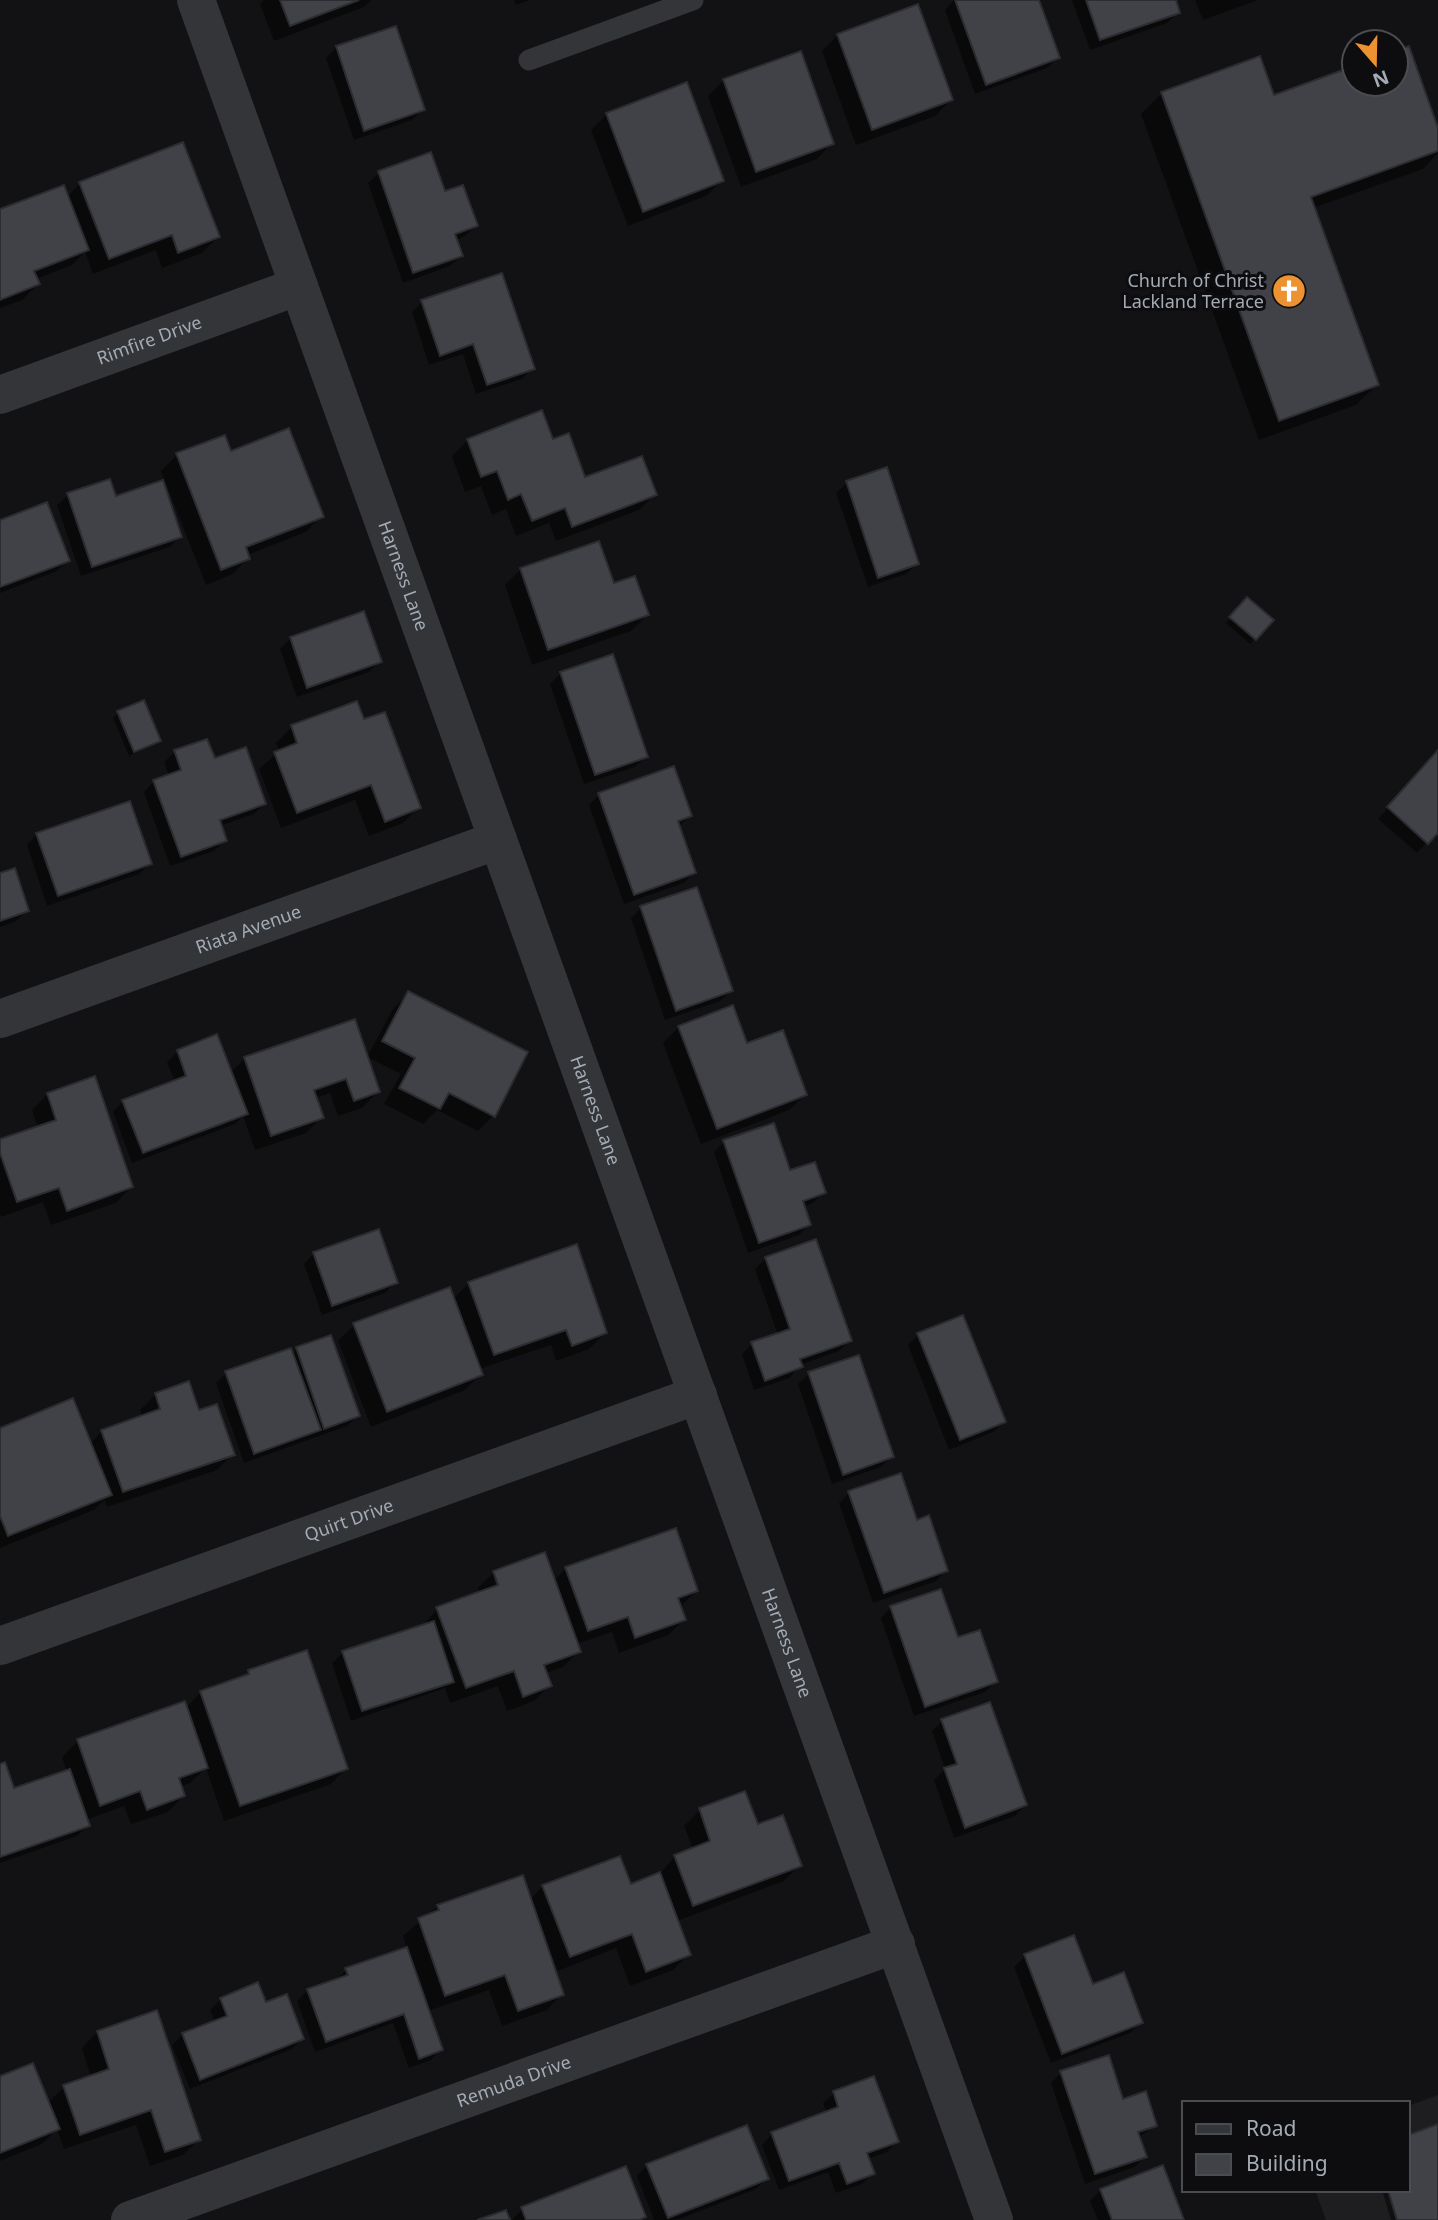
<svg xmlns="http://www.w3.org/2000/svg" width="1438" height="2220" font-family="'Noto Sans',sans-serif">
<rect width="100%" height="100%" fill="#121214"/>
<path fill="#1e1e21" d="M1438 2095V2220H1326L1315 2190H1408V2106Z"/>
<g fill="#0007" fill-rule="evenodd">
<path d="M264 0H371L364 7 274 41 260 4Z"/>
<path d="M514 0H530L516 5Z"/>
<path d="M954 0H1037L1058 57 1047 68 975 94 945 10Z"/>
<path d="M1072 0H1174L1178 12 1167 23 1090 50Z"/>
<path d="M1195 0H1258L1203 20Z"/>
<path d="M395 28 423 110 412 120 354 140 326 58 336 48Z"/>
<path d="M838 35 951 100 935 116 856 145 822 51Z"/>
<path d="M800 53 832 143 817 159 741 187 708 96 723 81Z"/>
<path d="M1396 53 1438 133V153L1423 169 1313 208 1377 385 1356 405 1259 440 1141 114 1162 93 1273 97 1354 68V84H1396Z"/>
<path d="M607 114 722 181 706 196 628 226 591 130Z"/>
<path d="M379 173 444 193 476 226 465 236 455 240 461 256 450 266 403 283 368 183Z"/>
<path d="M80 183 218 237 202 253 162 268 156 250 93 274 85 252 72 265 36 279 38 284 22 300 0 308V211L67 197Z"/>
<path d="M422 302 533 368 522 379 476 394 463 354 429 365 412 312Z"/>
<path d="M224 437 230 453 321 516 306 532 247 555 248 558 233 574 206 585 161 471 177 455Z"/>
<path d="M468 440 552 441 584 479 655 494 639 510 556 541 549 523 516 536 506 509 492 515 481 486 465 492 452 456Z"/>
<path d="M162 482 180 537 170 547 81 576 57 505 68 495 115 498Z"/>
<path d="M847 483 917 564 906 574 868 587 836 493Z"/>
<path d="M0 522 68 560 57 571 0 593Z"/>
<path d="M521 569 613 586 647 615 631 631 532 665 505 585Z"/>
<path d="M1247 599 1272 620 1250 644 1226 623Z"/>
<path d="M291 638 380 661 369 672 297 697 280 649Z"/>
<path d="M561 673 646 757 635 767 584 784 550 684Z"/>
<path d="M118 713 159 740 129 756 113 718Z"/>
<path d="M363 722 419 807 403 823 369 836 355 800 281 828 259 769 279 751 276 743 292 727Z"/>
<path d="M1438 751V830L1417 853 1378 819Z"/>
<path d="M175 752 213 761 264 804 254 814 220 826 225 840 214 851 170 866 144 792 154 781 169 776 164 762Z"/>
<path d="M599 795 690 816 678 827 694 873 684 883 624 904 589 805Z"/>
<path d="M37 834 150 864 139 874 47 906 27 845Z"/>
<path d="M0 875 27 911 16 921 0 927Z"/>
<path d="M641 908 731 991 720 1001 665 1020 631 918Z"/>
<path d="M409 993 494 1115 478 1131 437 1110 423 1124 384 1104 401 1074 367 1057 393 1009Z"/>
<path d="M354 1021 378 1092 362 1108 338 1116 330 1093 315 1098 322 1117 306 1133 255 1150 243 1116 235 1124 132 1163 113 1112 123 1101 175 1082 167 1062 178 1051 230 1073 245 1058Z"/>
<path d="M679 1027 746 1045 805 1095 789 1110 701 1144 663 1043Z"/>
<path d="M48 1094 131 1187 116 1203 51 1225 43 1202 1 1217 0 1213V1141L38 1128 32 1110Z"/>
<path d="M724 1142 824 1192 813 1203 803 1207 809 1224 799 1235 748 1253 714 1152Z"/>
<path d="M314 1253 396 1282 385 1293 322 1315 304 1264Z"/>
<path d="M766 1258 850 1340 839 1351 800 1365 790 1378 754 1390 742 1354 752 1344 778 1335 755 1269Z"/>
<path d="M469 1283 605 1333 589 1349 556 1361 551 1345 479 1369 481 1374 465 1390 371 1427 338 1341 354 1325 453 1299Z"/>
<path d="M918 1335 1004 1422 993 1432 949 1450 908 1345Z"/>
<path d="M330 1337 358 1416 347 1426 244 1463 216 1383 226 1373 292 1354 297 1349Z"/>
<path d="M809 1374 892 1456 881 1467 832 1484 798 1384Z"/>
<path d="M156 1394 198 1412 233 1454 217 1470 107 1507 105 1500 94 1510 0 1548V1429L90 1444 102 1431 142 1417 140 1410Z"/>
<path d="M849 1493 916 1522 946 1570 936 1581 873 1603 839 1503Z"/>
<path d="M566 1568 696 1591 680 1607 684 1620 668 1635 619 1653 612 1632 577 1644 579 1651 563 1667 546 1673 550 1685 534 1701 507 1711 498 1686 450 1703 445 1688 351 1721 332 1663 343 1653 422 1627 437 1609 480 1593 478 1588 494 1572 554 1581ZM494 1579H497L499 1594Z"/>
<path d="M891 1607 957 1639 996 1681 985 1692 914 1716 881 1618Z"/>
<path d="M249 1671 346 1768 331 1784 224 1821 206 1768 190 1783 180 1787 183 1796 168 1812 131 1824 124 1806 86 1820 88 1826 77 1836 0 1863V1766L13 1790 67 1772 62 1757 78 1741 186 1708 201 1692 242 1678Z"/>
<path d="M942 1721 1025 1805 1015 1816 954 1838 934 1780 945 1769 932 1731Z"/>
<path d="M700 1810 757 1826 800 1865 784 1881 677 1921 689 1954 673 1970 630 1986 616 1948 555 1972 562 1994 547 2010 502 2026 489 1990 428 2011 441 2049 431 2060 409 2068 393 2023 315 2052 297 2001 308 1990 335 1981 346 1970 407 1948 403 1936 438 1906 530 1900 543 1886H630L660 1874 675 1856 693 1849 684 1826Z"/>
<path d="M1073 1938 1092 1986 1141 2022 1130 2033 1051 2063 1014 1967 1025 1956Z"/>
<path d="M221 1999 265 2005 302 2038 292 2049 190 2089 172 2045 183 2034 215 2022 210 2010Z"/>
<path d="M97 2032 199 2139 183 2155 150 2166 136 2125 64 2149 57 2129 42 2144 0 2161V2078L48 2103 64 2087 91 2077 82 2048Z"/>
<path d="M1061 2073 1122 2101 1155 2125 1138 2138 1145 2156 1135 2167 1085 2184 1051 2083Z"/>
<path d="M834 2093 897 2141 887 2152 867 2159 873 2173 862 2184 836 2193 828 2172 779 2190 762 2145 772 2134 827 2113 823 2103Z"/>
<path d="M1438 2126V2220H1391L1382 2190H1408Z"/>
<path d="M647 2165 767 2179 756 2189 677 2220H654L637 2176Z"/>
<path d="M1101 2190 1182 2220H1098L1090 2201Z"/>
<path d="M522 2209 644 2217 641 2220H512Z"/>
</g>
<g fill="#414247" stroke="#2c2d30" stroke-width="2">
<path d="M280 0H359L290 26Z"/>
<path d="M955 0H1039L1060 58 986 85Z"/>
<path d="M1086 0H1176L1180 13 1100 40Z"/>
<path d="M918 4 953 100 872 130 837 34Z"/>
<path d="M396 26 425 110 364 131 336 46Z"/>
<path d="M1409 46 1438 128V151L1311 197 1379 385 1279 421 1161 92 1260 56 1274 95 1354 66V84H1396V51Z"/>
<path d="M801 51 834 144 756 172 723 79Z"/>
<path d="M687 82 724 181 643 212 606 113Z"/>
<path d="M183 142 220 237 178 253 172 235 109 259 79 182Z"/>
<path d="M431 152 445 191 463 185 478 226 455 234 463 256 413 273 378 171Z"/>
<path d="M64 185 89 250 34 271 40 284 0 300V209Z"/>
<path d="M502 273 535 369 487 385 473 344 440 356 421 300Z"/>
<path d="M542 410 553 439 569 433 585 477 642 456 657 495 572 527 565 508 532 521 521 494 508 500 497 471 481 477 467 439Z"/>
<path d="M289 428 324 517 246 547 250 559 221 570 176 453 225 435 231 451Z"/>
<path d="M887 467 919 564 878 578 846 481Z"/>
<path d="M110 479 116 496 163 480 182 537 92 567 67 493Z"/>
<path d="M47 502 70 561 0 587V520Z"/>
<path d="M599 541 614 583 635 576 649 615 548 650 520 568Z"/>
<path d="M1247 597 1274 620 1256 640 1229 617Z"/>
<path d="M364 611 382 662 307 688 290 637Z"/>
<path d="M613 654 648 757 595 775 560 672Z"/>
<path d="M144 700 161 741 134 752 117 711Z"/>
<path d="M357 701 364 719 385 712 421 808 385 822 371 785 297 813 274 752 297 743 291 725Z"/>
<path d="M207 739 215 758 246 747 266 804 220 820 227 841 181 857 153 780 181 770 174 750Z"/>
<path d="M1438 750V833L1428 844 1387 807Z"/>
<path d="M674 766 692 816 678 821 696 873 634 895 598 793Z"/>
<path d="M130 801 152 864 58 896 36 833Z"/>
<path d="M15 868 29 911 0 921V873Z"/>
<path d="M697 887 733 991 676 1011 640 906Z"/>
<path d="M408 991 528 1052 495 1117 449 1093 440 1109 399 1088 415 1058 382 1041Z"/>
<path d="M733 1005 747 1043 783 1030 807 1095 717 1129 678 1026Z"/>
<path d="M355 1019 380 1092 354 1101 346 1079 314 1090 324 1118 271 1136 244 1057Z"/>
<path d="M217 1034 248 1114 143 1153 122 1100 186 1076 177 1050Z"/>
<path d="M95 1076 133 1187 67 1211 59 1188 17 1202 0 1153V1139L56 1120 47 1093Z"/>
<path d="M774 1123 790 1170 815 1162 826 1193 803 1201 811 1225 759 1243 723 1140Z"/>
<path d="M379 1229 398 1283 332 1306 313 1252Z"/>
<path d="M816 1239 852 1341 800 1359 803 1367 765 1381 751 1342 790 1329 765 1257Z"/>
<path d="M577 1244 607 1333 572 1346 566 1330 494 1355 468 1282Z"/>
<path d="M450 1287 483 1375 387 1412 353 1323Z"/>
<path d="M963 1315 1006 1422 960 1440 917 1333Z"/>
<path d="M331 1335 360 1416 324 1429 296 1347Z"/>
<path d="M291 1348 321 1430 254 1454 225 1371Z"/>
<path d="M859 1355 894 1457 843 1475 808 1372Z"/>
<path d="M189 1381 199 1410 217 1404 235 1455 123 1492 101 1430 160 1409 155 1393Z"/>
<path d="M73 1398 112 1495 8 1536 0 1516V1428Z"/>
<path d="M901 1473 917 1520 929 1515 948 1571 884 1593 848 1491Z"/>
<path d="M676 1528 698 1591 678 1598 686 1620 635 1638 628 1617 588 1631 565 1567Z"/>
<path d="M545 1552 581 1652 544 1665 552 1686 523 1697 514 1671 466 1688 436 1607 498 1585 493 1571Z"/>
<path d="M941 1589 958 1637 980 1630 998 1682 925 1707 890 1606Z"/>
<path d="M434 1621 454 1682 362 1711 342 1651Z"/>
<path d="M307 1650 348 1769 240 1806 200 1691 249 1674 248 1670Z"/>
<path d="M185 1701 208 1768 179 1778 185 1796 147 1810 140 1791 100 1806 77 1739Z"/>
<path d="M990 1702 1027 1805 965 1828 944 1768 957 1764 941 1719Z"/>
<path d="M5 1762 14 1788 70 1769 90 1826 0 1857V1764Z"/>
<path d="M745 1791 758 1824 783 1815 802 1866 693 1906 674 1855 710 1841 699 1808Z"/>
<path d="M620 1856 631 1884 660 1872 691 1955 646 1972 632 1934 570 1957 542 1885Z"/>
<path d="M523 1875 564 1995 518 2011 505 1975 445 1996 418 1918 439 1910 437 1905Z"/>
<path d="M1074 1935 1093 1984 1124 1972 1143 2023 1062 2054 1024 1954Z"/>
<path d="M407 1947 443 2050 419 2059 404 2014 326 2042 307 1989 348 1975 345 1968Z"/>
<path d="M258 1982 266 2002 287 1994 304 2039 200 2080 182 2033 227 2016 220 1998Z"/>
<path d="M157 2010 201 2140 165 2152 151 2110 80 2135 63 2085 109 2069 97 2031Z"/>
<path d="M1109 2055 1123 2099 1146 2091 1157 2126 1138 2132 1147 2157 1095 2174 1060 2071Z"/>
<path d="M33 2063 60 2129 0 2153V2076Z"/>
<path d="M874 2076 899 2142 867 2153 875 2174 847 2184 839 2163 789 2181 771 2132 838 2107 833 2091Z"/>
<path d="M1438 2124V2220H1397L1388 2190H1408V2135Z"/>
<path d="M747 2125 769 2179 668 2218 646 2164Z"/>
<path d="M1163 2165 1184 2220H1112L1100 2189Z"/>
<path d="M626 2166 646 2217 639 2220H526L521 2207Z"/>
<path d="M506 2210 510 2220H477Z"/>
</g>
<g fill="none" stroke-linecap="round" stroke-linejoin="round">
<path stroke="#333539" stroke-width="21" d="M529 60 693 0"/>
<g stroke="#333539" stroke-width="38">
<path id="s1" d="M196 0 994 2220"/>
<path id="s2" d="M0 395 299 286"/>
<path id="s3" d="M0 1019 498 840"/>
<path id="s4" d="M0 1646 698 1395"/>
<path id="s5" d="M130 2220 896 1944"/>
</g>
</g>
<defs>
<g id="church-disc" transform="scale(1.75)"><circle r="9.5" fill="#ed9231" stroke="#0d0d0f"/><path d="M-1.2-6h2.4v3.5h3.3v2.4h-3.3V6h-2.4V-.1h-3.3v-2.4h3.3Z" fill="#fff"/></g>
</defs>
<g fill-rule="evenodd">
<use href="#church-disc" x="1289" y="291"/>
</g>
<g text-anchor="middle" stroke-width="6" stroke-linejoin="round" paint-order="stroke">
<g font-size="18" fill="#a4abb4" stroke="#0d0d0f" text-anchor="end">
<text x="1264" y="287">Church of Christ<tspan x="1264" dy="21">Lackland Terrace</tspan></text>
</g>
<g font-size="18" fill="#a4abb4" stroke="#0d0d0f">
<text dy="6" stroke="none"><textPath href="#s2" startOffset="159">Rimfire Drive</textPath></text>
<text dy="6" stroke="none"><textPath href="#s1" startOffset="612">Harness Lane</textPath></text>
<text dy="6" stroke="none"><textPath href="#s3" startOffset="264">Riata Avenue</textPath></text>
<text dy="6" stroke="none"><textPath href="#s1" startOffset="1180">Harness Lane</textPath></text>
<text dy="6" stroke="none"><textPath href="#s4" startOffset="371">Quirt Drive</textPath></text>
<text dy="6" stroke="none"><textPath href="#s1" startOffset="1746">Harness Lane</textPath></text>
<text dy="6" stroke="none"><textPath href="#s5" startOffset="408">Remuda Drive</textPath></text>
</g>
</g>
<rect x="1182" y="2101" width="228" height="91" fill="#0d0d0f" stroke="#494c51" stroke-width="2"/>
<rect x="1196" y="2124" width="35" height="10" fill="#333539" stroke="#494c51" stroke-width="2"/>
<text x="1246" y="2136" font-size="21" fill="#a4abb4">Road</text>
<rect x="1196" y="2154" width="35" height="21" fill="#414247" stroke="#494c51" stroke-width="2"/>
<text x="1246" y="2171" font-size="21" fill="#a4abb4">Building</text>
<g transform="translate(1375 63) rotate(160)"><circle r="33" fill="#0d0d0f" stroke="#494c51" stroke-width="2"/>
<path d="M0-5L12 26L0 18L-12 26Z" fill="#ed9231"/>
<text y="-10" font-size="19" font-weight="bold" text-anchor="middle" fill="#a4abb4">N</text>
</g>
</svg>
